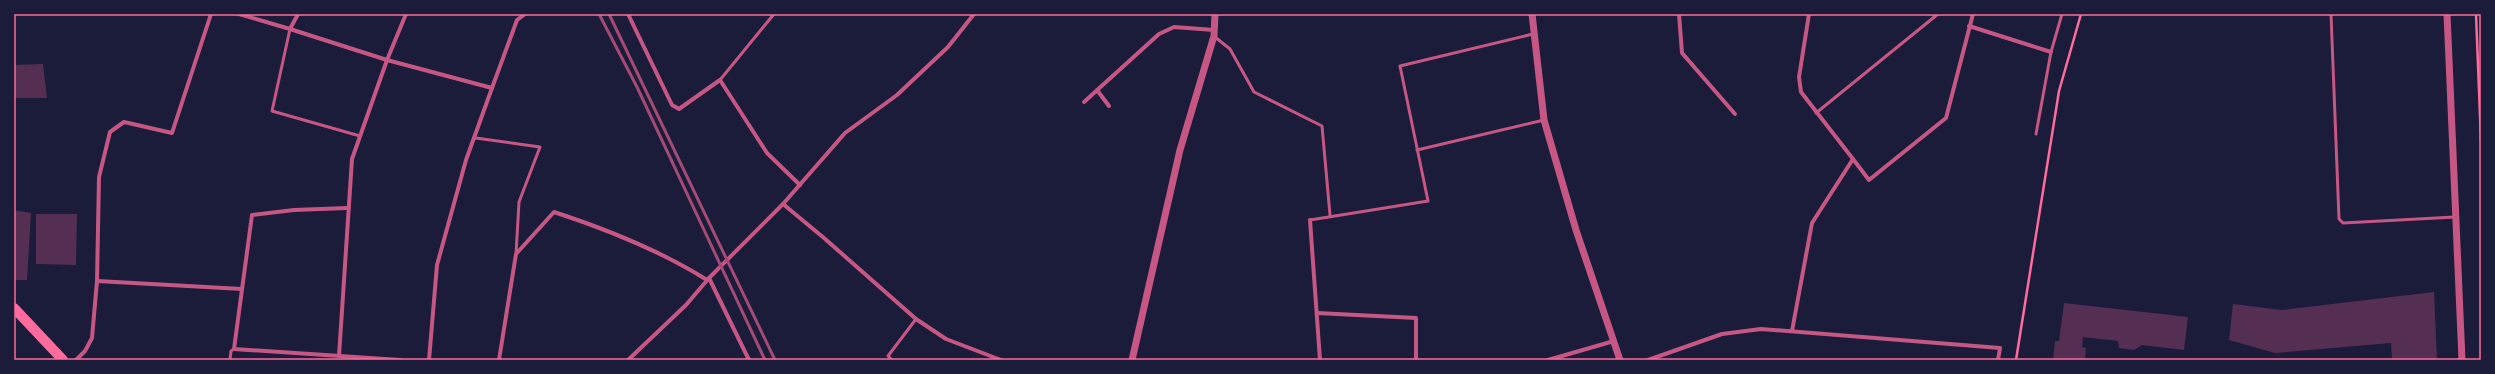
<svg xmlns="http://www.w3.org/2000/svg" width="2495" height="374" font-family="'Public Sans',sans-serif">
<rect width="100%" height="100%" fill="#1b1b3a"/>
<g fill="#542f53">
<path d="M43 64 47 98H14V65Z"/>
<path d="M14 210 31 213 27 280H14Z"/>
<path d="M36 214H77L76 265 36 264Z"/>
<path d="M2434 292 2437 360H2392L2391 343 2275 353 2229 340 2233 304 2282 310Z"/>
<path d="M2064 303 2188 317 2184 350 2142 345 2134 350 2119 348 2118 341 2083 337 2082 347 2086 348 2085 360H2053L2055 341H2059Z"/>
</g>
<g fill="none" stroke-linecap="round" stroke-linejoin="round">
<g stroke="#ff6b9d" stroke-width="2.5">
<path d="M2476 14 2481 141"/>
<path d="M2016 360 2059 91 2081 14"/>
</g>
<g stroke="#c65784" stroke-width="3">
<path d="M2331 14 2339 219 2343 223 2455 217"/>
<path d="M290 29 272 111 360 136"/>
<path d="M1215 37 1230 49 1254 92 1322 126 1330 215"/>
<path d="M720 80 774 14"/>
<path d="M1816 113 1938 14"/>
<path d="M2036 134 2051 52 2062 14"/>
<path d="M476 138 540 147 519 202 516 254"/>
<path d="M1417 150 1544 120"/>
<path d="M1310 220 1428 201 1400 66 1533 34"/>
<path d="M230 360 231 351 234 349"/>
<path d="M892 360 888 356 916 319"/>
</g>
<g stroke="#c65784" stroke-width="4">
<path d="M239 14 290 29"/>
<path d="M298 14 290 29 387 60 492 88 517 20 525 14"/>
<path d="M628 14 672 105 679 109 720 80 767 153 800 185"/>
<path d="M1679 14 1682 53 1735 114"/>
<path d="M1969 26 2051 52"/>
<path d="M1097 90 1109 106"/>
<path d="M1084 102 1159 34 1174 27 1214 30"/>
<path d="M1853 159 1869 180 1946 118 1973 14"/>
<path d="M783 204 824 238 916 319 946 339 1001 360"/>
<path d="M347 208 294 210 252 215 234 349 400 360"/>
<path d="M1310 220 1320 360"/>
<path d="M709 278 749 360"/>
<path d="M97 281 242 289"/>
<path d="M1317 313 1416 318V360"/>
<path d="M1792 331 1812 223 1853 159 1801 92 1799 77 1809 14"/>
<path d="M339 356 352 159 387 60 406 14"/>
<path d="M76 360 85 351 92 338 97 281 99 177 110 132 124 122 172 133 211 14"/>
<path d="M429 360 437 265 466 160 492 88"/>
<path d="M499 360 516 254 554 212C606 229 661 251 707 280"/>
<path d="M628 360 686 305 709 278 783 204 845 133 897 95 948 47 974 14"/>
<path d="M1548 360 1614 341"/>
<path d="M1648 360 1722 334 1761 329 2000 348 1998 360"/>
</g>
<g stroke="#c65784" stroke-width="7">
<path d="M1532 14 1544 120 1576 230 1620 360"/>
<path d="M2447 14 2462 360"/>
<path d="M1132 360 1180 150 1214 36 1215 14"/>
</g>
<path stroke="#ff6b9d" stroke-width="10" d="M14 308 63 360"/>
<g stroke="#a44b75" stroke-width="3">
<path d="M599 14 637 87 765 360"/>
<path d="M609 14 775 360"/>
</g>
</g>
<rect width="2495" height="374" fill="none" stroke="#1b1b3a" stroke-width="30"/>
<rect x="15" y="15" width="2465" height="344" fill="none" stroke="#ff6b9d" stroke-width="1.5"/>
</svg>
